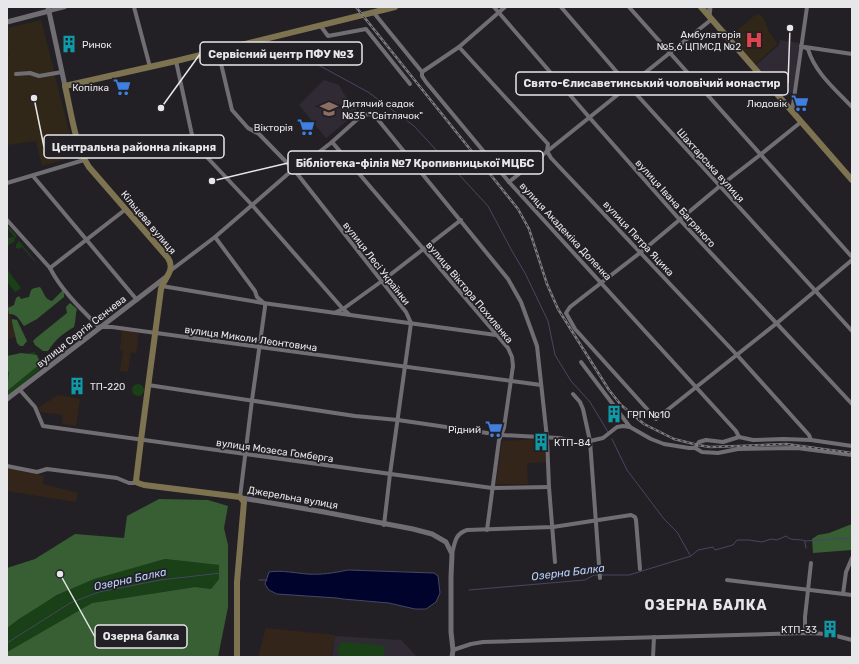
<svg xmlns="http://www.w3.org/2000/svg" width="859" height="664" font-family="Rubik,sans-serif">
<rect width="100%" height="100%" fill="#232025"/>
<g fill="#2f2a34">
<path d="M780 40 799 43 793 91 786 97 756 65 779 45Z"/>
<path d="M324 80 339 85 344 94 358 112 326 138 299 105Z"/>
<path d="M335 636 401 640 417 657H332Z"/>
</g>
<g fill="#34251a">
<path d="M7 302 12 309 9 311 17 337 7 339Z"/>
<path d="M122 330 139 333 136 353 131 352 128 372 120 371 123 351 120 350Z"/>
<path d="M58 395 80 399 76 426 62 424 63 415 40 412 38 408Z"/>
<path d="M543 439 546 462 527 463 528 484H496L502 441Z"/>
<path d="M7 467 44 476 43 484 78 493 76 502 7 491Z"/>
<path d="M266 628 335 635 331 657H258Z"/>
</g>
<g fill="#312718">
<path d="M760 14 764 19 770 34 778 44 755 64 731 36 755 15Z"/>
<path d="M41 20 73 147 66 159 42 166 36 141 7 145V56H9L7 48V28Z"/>
</g>
<g fill="#194016">
<path d="M193 142 198 152 197 156 193 159 192 158 188 144Z"/>
<path d="M7 225 17 236 14 239 15 241 7 246V238L15 237 7 228Z"/>
<path d="M19 241 36 262H35L22 247 18 249 16 248V245Z"/>
<path d="M7 269 21 288 15 292 7 282Z"/>
<path d="M34 352 44 366 7 397V358Z"/>
<circle cx="138" cy="390" r="6"/>
<path d="M165 559 219 565V579L211 589 195 587 92 603 7 652V628C33 608 62 591 93 579 116 570 141 566 165 559Z"/>
<path d="M342 642 380 645 384 647 385 651 384 657H342L337 652 338 647Z"/>
</g>
<g fill="#375f33">
<path d="M40 287C44 292 44 299 52 301L63 290 64 293V297L37 319 24 326C19 320 18 314 9 314L8 308 14 305 16 298 19 296 21 299 29 297C32 289 29 289 40 287Z"/>
<path d="M70 303 77 309C75 315 76 321 74 327 61 335 56 339 48 351H43L35 345 33 341 36 338 67 313 66 307Z"/>
<path d="M12 319 17 320 27 341 23 346H20L17 343 12 322Z"/>
<path d="M21 353 37 355 40 364 7 391 9 372 7 371V356Z"/>
<path d="M159 499 208 500 228 506 224 528 228 545V607L218 657H7V652L92 603 195 587 211 589 219 579V565L165 559 94 579 57 595 19 619 7 628V568L35 559 75 534 124 538 127 516Z"/>
<path d="M852 524V550L813 553 812 539 818 535 829 533Z"/>
</g>
<path fill="#00032b" stroke="#454764" d="M348 570 434 573 438 576 440 593 436 602 426 609H415L389 603 343 599 337 598 277 594 269 590 265 584 269 572C282 570 295 573 307 574 321 575 334 573 348 570Z"/>
<g fill="none" stroke-linecap="round" stroke-linejoin="round">
<g stroke="#454764" stroke-width="1">
<path d="M311 61 368 92 414 126 488 206 512 251 525 273 548 321 555 355 571 381 590 402 608 432"/>
<path d="M612 439 627 470 664 519 677 532 690 555"/>
<path d="M805 542 806 548"/>
<path d="M602 575H629L691 556 698 550 713 547 715 550 733 545 737 540H749L762 542 771 539 777 540 786 536C792 542 799 538 805 541L852 538"/>
<path d="M259 580H267"/>
<path d="M469 590 585 580 594 575H599"/>
<path d="M7 643 70 603 99 592 160 580 221 573"/>
</g>
<g stroke="#716e73" stroke-width="4">
<path d="M134 7 150 67"/>
<path d="M494 7 589 117 680 220 852 404"/>
<path d="M561 7 628 85 852 331"/>
<path d="M629 7 852 257"/>
<path d="M49 11 65 7"/>
<path d="M374 13 422 72V76L426 82 509 182 736 431 739 437"/>
<path d="M320 25 328 36 366 29 410 84"/>
<path d="M801 46 808 49C815 73 836 90 852 107"/>
<path d="M459 47 548 144 547 151 551 158 737 355 809 435 811 440"/>
<path d="M805 47 852 54"/>
<path d="M218 51 232 110 248 128 259 134 295 171 406 312 411 323 390 474 384 525"/>
<path d="M176 61 192 135 196 144 203 153 252 205 343 309 350 315"/>
<path d="M422 72 459 47 505 7"/>
<path d="M16 74 30 73 39 76 62 72"/>
<path d="M792 112 807 7"/>
<path d="M801 122 760 155 720 186 641 252 570 307 566 313 575 329 656 419 777 323 852 260"/>
<path d="M332 142 508 348 512 357 513 366 504 428 499 440 487 530"/>
<path d="M33 176 137 300"/>
<path d="M509 182 712 19"/>
<path d="M7 183 84 160"/>
<path d="M7 220 50 268C61 290 82 310 99 327H112L541 385"/>
<path d="M215 237 255 291 257 297 265 304V307L252 400 240 497"/>
<path d="M50 268 126 209"/>
<path d="M170 271 215 237 289 173 295 171 332 142 362 115 371 114 375 116 508 279 521 302 537 346 547 438 549 487 555 562"/>
<path d="M162 286 263 303 496 335"/>
<path d="M334 313 343 309 382 281 461 220"/>
<path d="M581 362 630 427"/>
<path d="M148 385 355 416 398 420 501 435 559 438 569 440"/>
<path d="M20 390 35 407 43 426 492 488 549 487"/>
<path d="M573 394 580 402 583 409 590 441 600 578"/>
<path d="M590 441 603 438 617 427 623 426 630 427 651 439 664 444 689 448H695L702 452 718 453 738 449 797 448 852 455"/>
<path d="M695 448 699 442 706 440 723 442 739 437 753 440 784 439 811 440 852 446"/>
<path d="M7 466 37 472 47 469 117 478 129 483H138"/>
<path d="M452 554C455 542 455 534 467 530L553 527 631 515 635 517 636 520 640 569"/>
<path d="M727 580 852 595"/>
<path d="M843 594 846 572 852 558"/>
<path d="M805 633V617L811 563"/>
<path d="M453 650 471 644 483 642 805 633 829 634 852 640"/>
<path d="M653 657 654 637"/>
</g>
<g stroke="#716e73" stroke-width="5">
<path d="M48 7 65 86"/>
<path d="M709 16 710 7"/>
<path d="M7 22 49 11"/>
<path d="M7 399 166 277"/>
<path d="M242 498 324 512 413 529 432 534 446 542 452 554 451 577V632L453 650 452 657"/>
</g>
<g stroke="#7e7351" stroke-width="6">
<path d="M701 7 852 180"/>
<path d="M237 657V582L244 502 240 497 144 485 138 483 136 481 141 440 161 289C164 278 176 270 168 258L89 167C75 146 71 111 65 86L176 61 395 7"/>
</g>
<g stroke="#7d7b7f" stroke-width="2.5">
<path id="rail" d="M356 7 518 209 529 229 547 284 558 309 609 390 621 405 644 424 674 439 698 445 710 447 739 446 786 444 852 453"/>
</g>
<use href="#rail" stroke="#232025" stroke-width="1" stroke-dasharray="3" stroke-linecap="butt"/>
</g>
<defs>
<g id="hospital-bare" transform="scale(1.38)"><path d="M-5-5h3v3.5h4V-5h3V5h-3V1.5h-4V5h-3Z" fill="#e0444e" stroke="#232025" stroke-width="2.5" paint-order="stroke"/></g>
<g id="building-bare" transform="scale(1.38)"><path d="M-4-6H4V6H1V3H-1V6H-4ZM-2.5-4.3h1.7v1.8h-1.7ZM.8-4.3h1.7v1.8H.8ZM-2.5-1h1.7V.8h-1.7ZM.8-1h1.7V.8H.8Z" fill="#0f9aa8" stroke="#232025" stroke-width="2.5" paint-order="stroke"/></g>
<g id="supermarket-bare" transform="scale(1.38)"><path d="M-6-5.5h2.5l.6 2H6L4.5 2H-2.5L-4.4-4H-6ZM-1.5 3.2a1.3 1.3 0 1 0 .1 0ZM3 3.2a1.3 1.3 0 1 0 .1 0Z" fill="#3f7fe0" stroke="#232025" stroke-width="2.5" paint-order="stroke"/></g>
<g id="school-bare" transform="scale(1.38)"><path d="M0-5L7-2L0 1L-7-2ZM-4 1L0 2.5L4 1V4Q0 6-4 4Z" fill="#8d6e63" stroke="#232025" stroke-width="2.5" paint-order="stroke"/></g>
</defs>
<g fill-rule="evenodd">
<use href="#hospital-bare" x="754" y="40"/>
<use href="#building-bare" x="69" y="44"/>
<use href="#supermarket-bare" x="122" y="87"/>
<use href="#supermarket-bare" x="800" y="103"/>
<use href="#school-bare" x="329" y="109"/>
<use href="#supermarket-bare" x="306" y="127"/>
<use href="#building-bare" x="77" y="386"/>
<use href="#building-bare" x="614" y="414"/>
<use href="#supermarket-bare" x="494" y="429"/>
<use href="#building-bare" x="541" y="442"/>
<use href="#building-bare" x="830" y="629"/>
</g>
<g text-anchor="middle" stroke-width="3.5" stroke-linejoin="round" paint-order="stroke">
<g font-size="10" fill="#e7e6e9" stroke="#232025" text-anchor="end">
<text x="741" y="38">Амбулаторія<tspan x="741" dy="12">№5,6 ЦПМСД №2</tspan></text>
<text x="82" y="48" text-anchor="start">Ринок</text>
<text x="109" y="91">Копілка</text>
<text x="342" y="107" text-anchor="start">Дитячий садок<tspan x="342" dy="12">№35 "Світлячок"</tspan></text>
<text x="787" y="107">Людовік</text>
<text x="293" y="131">Вікторія</text>
<text x="90" y="390" text-anchor="start">ТП-220</text>
<text x="627" y="418" text-anchor="start">ГРП №10</text>
<text x="481" y="433">Рідний</text>
<text x="554" y="446" text-anchor="start">КТП-84</text>
<text x="817" y="633">КТП-33</text>
</g>
<g font-size="10" fill="#e7e6e9" stroke="#232025">
<text transform="translate(711 165) rotate(48)" y="4">Шахтарська вулиця</text>
<text transform="translate(676 203) rotate(48)" y="4">вулиця Івана Багряного</text>
<text transform="translate(149 222) rotate(50)" y="4">Кільцева вулиця</text>
<text transform="translate(566 231) rotate(47)" y="4">вулиця Академіка Доленка</text>
<text transform="translate(639 238) rotate(47)" y="4">вулиця Петра Яцика</text>
<text transform="translate(377 263) rotate(52)" y="4">вулиця Лесі Українки</text>
<text transform="translate(470 292) rotate(50)" y="4">вулиця Віктора Похиленка</text>
<text transform="translate(81 331) rotate(-38)" y="4">вулиця Сергія Сєнчева</text>
<text transform="translate(251 338) rotate(8)" y="4">вулиця Миколи Леонтовича</text>
<text transform="translate(275 450) rotate(8)" y="4">вулиця Мозеса Гомберга</text>
<text transform="translate(293 497) rotate(10)" y="4">Джерельна вулиця</text>
</g>
<g font-size="11" font-style="italic" fill="#bad2ff" stroke="#232025">
<text transform="translate(568 572) rotate(-7)" y="4">Озерна Балка</text>
<text transform="translate(130 579) rotate(-12)" y="4">Озерна Балка</text>
</g>
<g font-size="14" font-weight="bold" letter-spacing="1" fill="#e7e6e9" stroke="#232025">
<text x="706" y="610">ОЗЕРНА БАЛКА</text>
</g>
</g>
<path fill="none" stroke="#e7e6e9" stroke-width="1.5" d="M161 108L200 54M790 28L788 83M34 98L44 147M212 181L288 163M60 574L95 637"/>
<g fill="#e7e6e9" stroke="#232025" stroke-width="1.5">
<circle cx="161" cy="108" r="4"/>
<circle cx="790" cy="28" r="4"/>
<circle cx="34" cy="98" r="4"/>
<circle cx="212" cy="181" r="4"/>
<circle cx="60" cy="574" r="4"/>
</g>
<g fill="#232025" stroke="#e7e6e9" stroke-width="1.5">
<rect x="200" y="42" width="162" height="23" rx="4"/>
<rect x="516" y="72" width="272" height="23" rx="4"/>
<rect x="44" y="135" width="180" height="23" rx="4"/>
<rect x="288" y="151" width="255" height="23" rx="4"/>
<rect x="95" y="625" width="92" height="23" rx="4"/>
</g>
<g font-size="11" text-anchor="middle" font-weight="bold" fill="#e7e6e9">
<text x="281" y="58">Сервісний центр ПФУ №3</text>
<text x="652" y="87">Свято-Єлисаветинський чоловічий монастир</text>
<text x="134" y="151">Центральна районна лікарня</text>
<text x="415" y="167">Бібліотека-філія №7 Кропивницької МЦБС</text>
<text x="141" y="640">Озерна балка</text>
</g>
<rect width="859" height="664" fill="none" stroke="#e7e6e9" stroke-width="16"/>
</svg>
